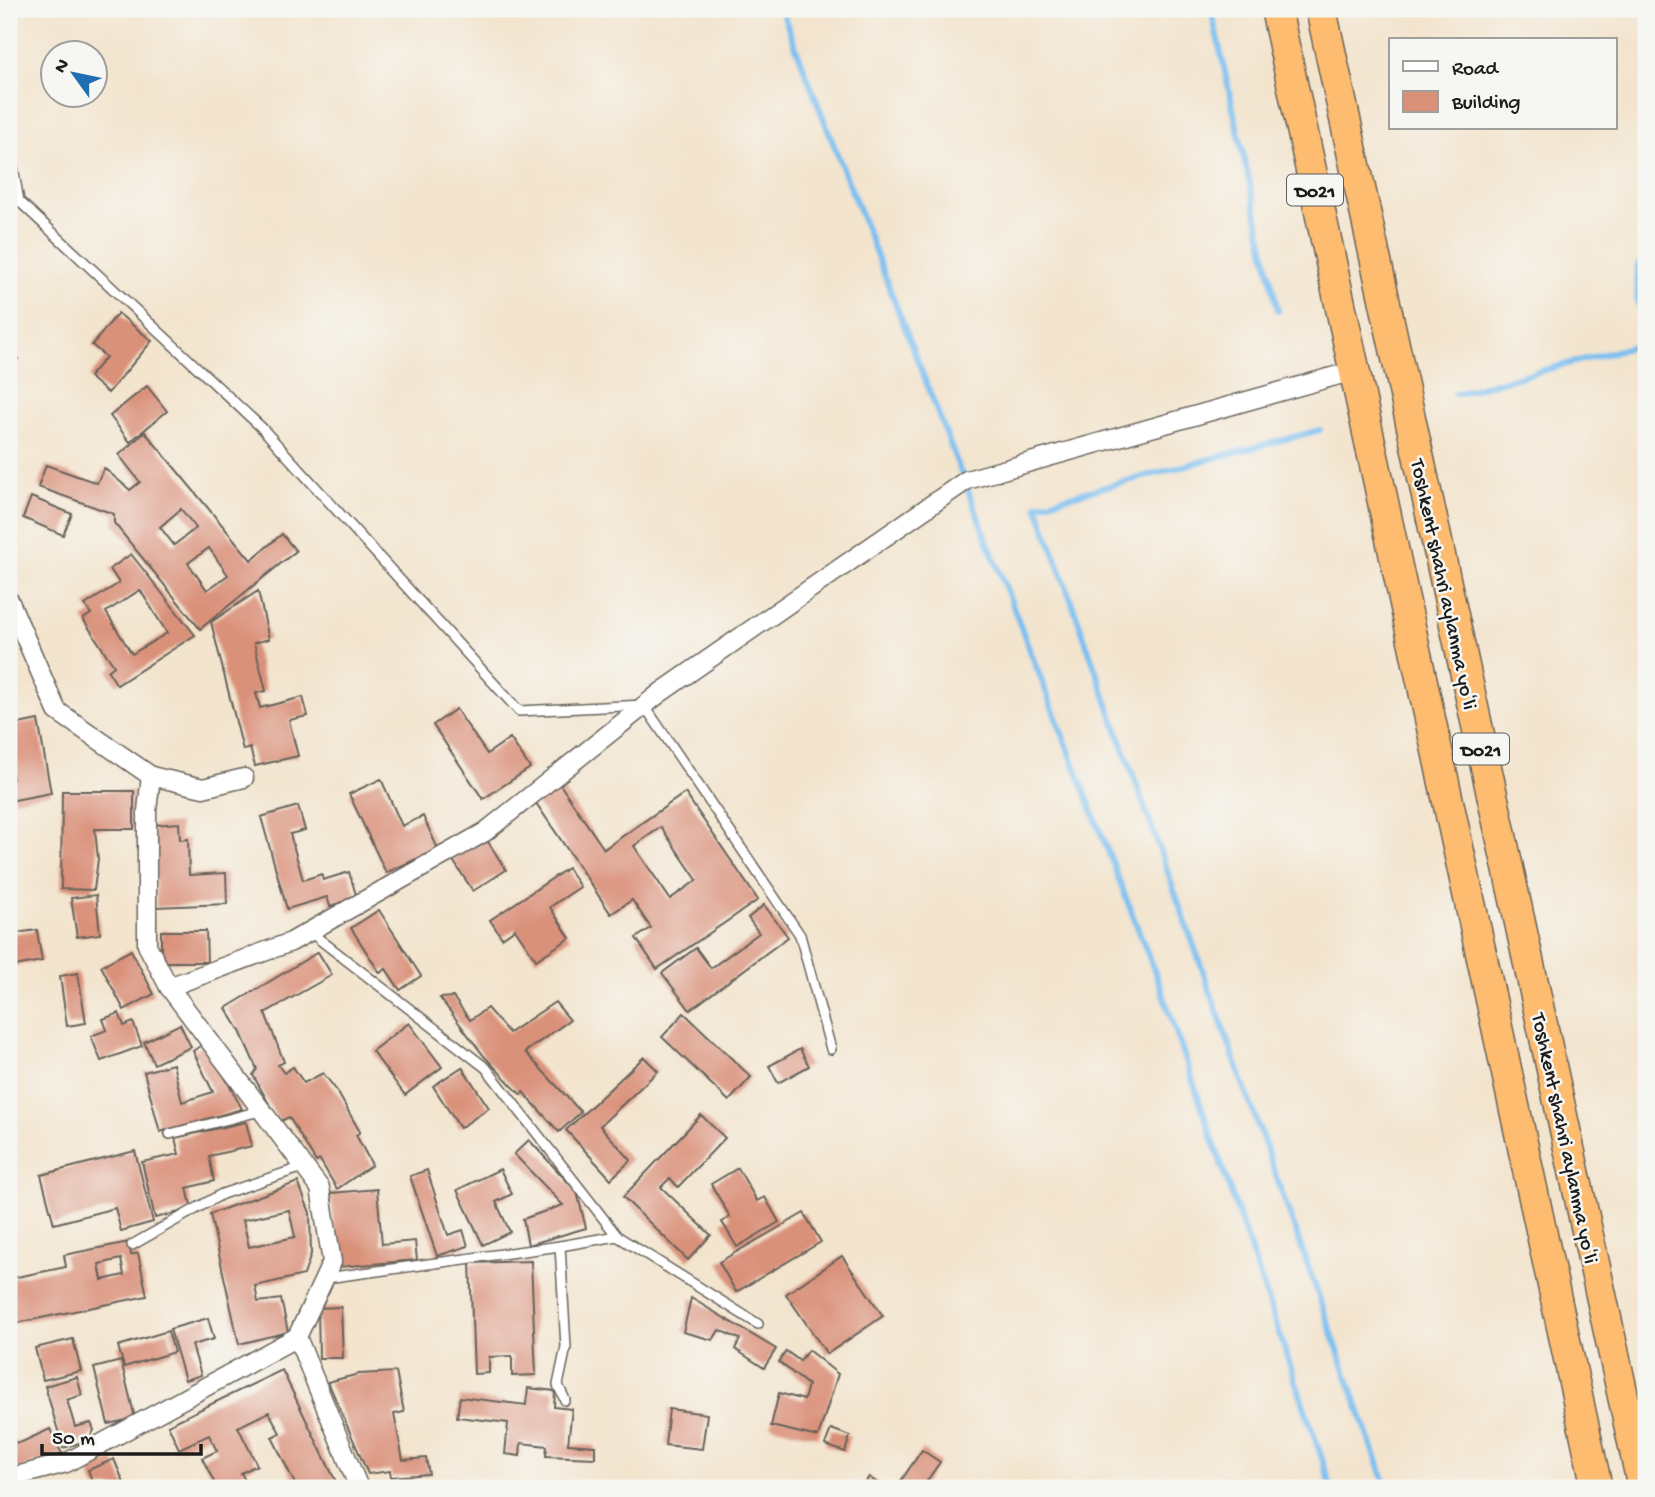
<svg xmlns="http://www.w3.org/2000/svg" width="1655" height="1497" font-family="'Gochi Hand',sans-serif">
<rect width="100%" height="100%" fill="#f6f6f2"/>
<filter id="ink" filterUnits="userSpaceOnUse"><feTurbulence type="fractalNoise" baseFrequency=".0143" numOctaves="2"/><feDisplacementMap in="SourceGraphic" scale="14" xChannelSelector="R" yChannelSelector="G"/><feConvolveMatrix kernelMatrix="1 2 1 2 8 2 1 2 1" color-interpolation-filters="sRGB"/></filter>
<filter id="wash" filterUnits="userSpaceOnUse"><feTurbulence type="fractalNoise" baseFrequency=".00686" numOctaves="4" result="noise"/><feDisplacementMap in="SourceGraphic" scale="28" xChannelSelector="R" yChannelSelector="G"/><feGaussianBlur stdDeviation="1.57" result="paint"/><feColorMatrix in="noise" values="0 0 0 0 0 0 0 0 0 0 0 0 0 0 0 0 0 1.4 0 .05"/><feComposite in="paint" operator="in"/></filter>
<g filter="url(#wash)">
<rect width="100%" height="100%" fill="#f3e4cd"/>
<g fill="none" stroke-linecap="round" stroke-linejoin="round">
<g stroke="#7abff0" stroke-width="6">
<path d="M781 9 1161 988 1332 1488"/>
<path d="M1211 9 1278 311"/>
<path d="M1455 394 1646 343"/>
<path d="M1320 430 1037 505 1387 1488"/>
</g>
<path stroke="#7abff0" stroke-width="23" d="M1646 269V300"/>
</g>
<g id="blocks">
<g fill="#da917a" fill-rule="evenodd">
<path d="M118 313 152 341 108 393 89 377 106 357 92 345Z"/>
<path d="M9 353 18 359 9 373Z"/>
<path d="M147 386 167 411 130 442 110 416Z"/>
<path d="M145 432 251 560 282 534 296 551 200 629 114 523V514L38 487 46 465 97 483 104 468 130 490 140 482 119 455ZM181 509 196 528 174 545 160 527ZM209 548 228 575 207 590 188 563Z"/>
<path d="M31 497 72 514 63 535 23 518Z"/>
<path d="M131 554 195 635 117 685 108 671 114 666 83 619 91 614 85 605 119 583 110 569ZM140 590 167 633 132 654 106 612Z"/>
<path d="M258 591 269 639 254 643 266 691 256 693 260 708 303 697 308 716 289 720 298 756 255 766 250 748 243 750 211 622Z"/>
<path d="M456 709 487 754 510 738 530 768 483 799 433 725Z"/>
<path d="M38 720 51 793 9 801V780L13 779 9 757V726Z"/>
<path d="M381 779 402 826 423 816 438 849 386 873 349 794Z"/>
<path d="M559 783 604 849 685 793 758 900 657 969 636 938 651 928 632 900 611 914 534 800ZM661 827 697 880 670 899 634 846Z"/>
<path d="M62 791H134V829H95L98 859 94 890 61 889Z"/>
<path d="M298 806 305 830 290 834 303 880 322 874 323 880 349 872 357 898 330 906 327 897 287 909 261 817Z"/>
<path d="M179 823 180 840 188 839 189 875 226 873 227 904 156 907 153 825Z"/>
<path d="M485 837 506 870 473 891 452 859Z"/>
<path d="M568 868 580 887 550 907 570 938 536 960 515 929 502 938 490 920Z"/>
<path d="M96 895 100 934 77 937 71 898Z"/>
<path d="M764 905 788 937 690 1010 662 973 696 948 711 968 759 933 748 918Z"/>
<path d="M379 910 421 976 400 990 386 969 380 973 351 928Z"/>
<path d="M37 930 42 961 9 967V934Z"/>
<path d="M161 931H206L207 962H161Z"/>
<path d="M131 950 154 994 124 1010 101 966Z"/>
<path d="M318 952 332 975 265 1013 284 1062 278 1065 284 1073 293 1067 304 1083 323 1073 337 1091 360 1132 356 1135 372 1165 337 1189 320 1160 316 1162 289 1117 279 1122 253 1075 257 1069 240 1031 226 1008Z"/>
<path d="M78 973 86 1023 67 1026 60 976Z"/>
<path d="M453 997 470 1020 487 1008 509 1033 555 1002 570 1020 525 1052 581 1112 559 1132 523 1092 521 1095 484 1056 440 998Z"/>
<path d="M119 1013 124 1026 133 1022 142 1046 101 1061 91 1036 107 1030 103 1019Z"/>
<path d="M684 1013 751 1077 729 1101 662 1037Z"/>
<path d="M409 1023 442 1067 405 1095 372 1051Z"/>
<path d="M180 1024 191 1047 154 1064 144 1042Z"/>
<path d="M206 1042 242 1109 160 1132 144 1072 173 1064 182 1102 213 1092 193 1051Z"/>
<path d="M800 1049 809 1066 778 1083 769 1066Z"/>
<path d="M644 1057 658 1071 600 1126 631 1160 611 1179 566 1130Z"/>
<path d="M462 1067 489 1108 460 1128 433 1086Z"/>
<path d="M701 1115 725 1138 678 1187 670 1178 661 1187 711 1235 688 1260 623 1197Z"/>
<path d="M246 1122 252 1146 209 1156 214 1181 187 1188 192 1209 155 1218 142 1162 179 1154 175 1138Z"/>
<path d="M529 1140 577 1192 586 1228 528 1245 523 1219 563 1205 514 1154Z"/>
<path d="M135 1151 153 1222 121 1231 115 1208 54 1224 41 1175Z"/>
<path d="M738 1168 757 1201 765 1197 779 1222 737 1247 722 1222 730 1217 711 1184Z"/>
<path d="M500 1169 512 1194 496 1202 510 1232 483 1245 457 1190Z"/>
<path d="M427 1170 448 1235 463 1230 468 1246 437 1256 410 1176Z"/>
<path d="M298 1182 310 1213 311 1254 304 1275 255 1286 258 1302 281 1299 288 1332 239 1344 210 1214ZM289 1210 295 1237 249 1247 243 1220Z"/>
<path d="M377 1189 382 1244 415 1241 417 1260 338 1267 331 1193Z"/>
<path d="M804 1213 821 1242 736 1292 719 1262Z"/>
<path d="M129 1242 131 1255 138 1253 147 1296 12 1324 9 1307V1266L12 1278 66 1267 64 1255ZM121 1259 124 1275 102 1280 99 1264Z"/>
<path d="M842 1256 883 1316 827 1354 786 1294Z"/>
<path d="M531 1261 536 1375 512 1376V1356L489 1357V1373L474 1374 470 1263Z"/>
<path d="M691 1298 776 1349 764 1368 735 1349 740 1339 719 1330 713 1340 683 1332Z"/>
<path d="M341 1307 343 1358H319L318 1308Z"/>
<path d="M208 1318 214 1339 192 1345 201 1375 185 1380 170 1329Z"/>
<path d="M168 1331 174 1352 124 1367 118 1346Z"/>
<path d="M73 1339 81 1371 43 1380 35 1348Z"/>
<path d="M808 1350 838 1374 818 1437 771 1426 779 1393 804 1400 808 1385 779 1362 786 1351 800 1361Z"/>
<path d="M121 1361 135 1418 108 1424 94 1368Z"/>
<path d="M282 1370 339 1488H297L272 1437 280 1433 269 1412 238 1427 257 1465 241 1473 249 1488H217L202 1458 217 1451 209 1435 179 1449 168 1425Z"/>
<path d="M396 1372 404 1412 394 1414 403 1460 426 1458 429 1474 391 1477 390 1471 368 1474 328 1382 359 1374Z"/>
<path d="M77 1377 82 1395 67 1400 75 1427 91 1423 94 1430 89 1440 63 1448 45 1386Z"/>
<path d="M528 1388 555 1391 554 1407 572 1409 568 1444 595 1446V1458L546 1456 547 1446 521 1443 520 1456 505 1454 508 1423 457 1417 460 1397 526 1405Z"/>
<path d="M669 1409 707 1414 702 1449 665 1445Z"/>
<path d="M50 1429 62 1454 9 1472V1443L22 1442Z"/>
<path d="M831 1429 850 1436 845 1452 825 1445Z"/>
<path d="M922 1450 940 1462 922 1488H896Z"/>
<path d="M114 1459 126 1488H95L88 1470Z"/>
<path d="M869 1477 884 1488H861Z"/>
<path d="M408 1480 411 1488H385Z"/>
</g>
</g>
</g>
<g filter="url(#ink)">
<use href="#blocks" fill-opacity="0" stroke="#67625a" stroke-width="2"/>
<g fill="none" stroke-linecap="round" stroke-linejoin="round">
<g stroke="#67625a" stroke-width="12">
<g id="service">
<path d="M9 145 19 201 262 428 519 711 644 705 800 935 831 1049"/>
<path d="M310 932 486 1068 617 1236"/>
<path d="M170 1134 260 1111"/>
<path d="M132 1245 222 1194 303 1167"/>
<path d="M560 1246 566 1347 558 1385 565 1400"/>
<path d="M326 1278 560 1246 617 1236 758 1324"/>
</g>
</g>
<g stroke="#67625a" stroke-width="21">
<g id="minor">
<path d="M9 600 57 711 151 776 147 811V945L169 987 320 1188 332 1262 297 1337 66 1463 9 1478"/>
<path d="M151 776 203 788 244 778"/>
<path d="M169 987 291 942 485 832 660 693 967 480 1353 371"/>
<path d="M297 1337 359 1488"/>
</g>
</g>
<g stroke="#67625a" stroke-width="33">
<g id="trunk">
<path d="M1276 9 1597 1488"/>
<path d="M1321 9 1643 1488"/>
</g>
</g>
<use href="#service" stroke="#fff" stroke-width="9"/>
<use href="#minor" stroke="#fff" stroke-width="18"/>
<use href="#trunk" stroke="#fdbc6f" stroke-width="30"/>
</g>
</g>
<g text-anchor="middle" stroke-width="5" stroke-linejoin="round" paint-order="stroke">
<g fill="#f6f6f2" stroke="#5d5d5c" stroke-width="2">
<rect x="1287" y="174.5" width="56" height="31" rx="5"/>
<rect x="1453" y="733.5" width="56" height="31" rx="5"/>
</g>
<g font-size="19" font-weight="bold" fill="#1c1c1c">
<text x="1315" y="197">D021</text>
<text x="1481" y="756">D021</text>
</g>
<g font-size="21" fill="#1c1c1c" stroke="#f6f6f2">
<text transform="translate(1445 584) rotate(78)" y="7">Toshkent shahri aylanma yoʻli</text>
<text transform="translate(1566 1138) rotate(78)" y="7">Toshkent shahri aylanma yoʻli</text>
</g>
</g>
<rect width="1655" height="1497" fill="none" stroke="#f6f6f2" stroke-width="35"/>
<rect x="1389" y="38" width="228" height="91" fill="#f6f6f2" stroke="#9f9f9c" stroke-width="2"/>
<rect x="1403" y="61" width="35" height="10" fill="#ffffff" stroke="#9f9f9c" stroke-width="2"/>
<text x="1452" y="74" font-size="21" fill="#1c1c1c">Road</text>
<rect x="1403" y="91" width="35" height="21" fill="#da917a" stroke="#9f9f9c" stroke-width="2"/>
<text x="1452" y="108" font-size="21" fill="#1c1c1c">Building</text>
<g transform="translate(74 74) rotate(303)"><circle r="33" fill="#f6f6f2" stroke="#9f9f9c" stroke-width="2"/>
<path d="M0-5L12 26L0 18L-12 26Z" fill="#1f6fb2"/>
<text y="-10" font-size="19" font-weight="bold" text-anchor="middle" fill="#1c1c1c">N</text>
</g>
<path d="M42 1444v10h159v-10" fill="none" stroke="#1c1c1c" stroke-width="3.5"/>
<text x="52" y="1444" font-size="21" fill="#1c1c1c" stroke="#f6f6f2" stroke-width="5" paint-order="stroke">50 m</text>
</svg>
